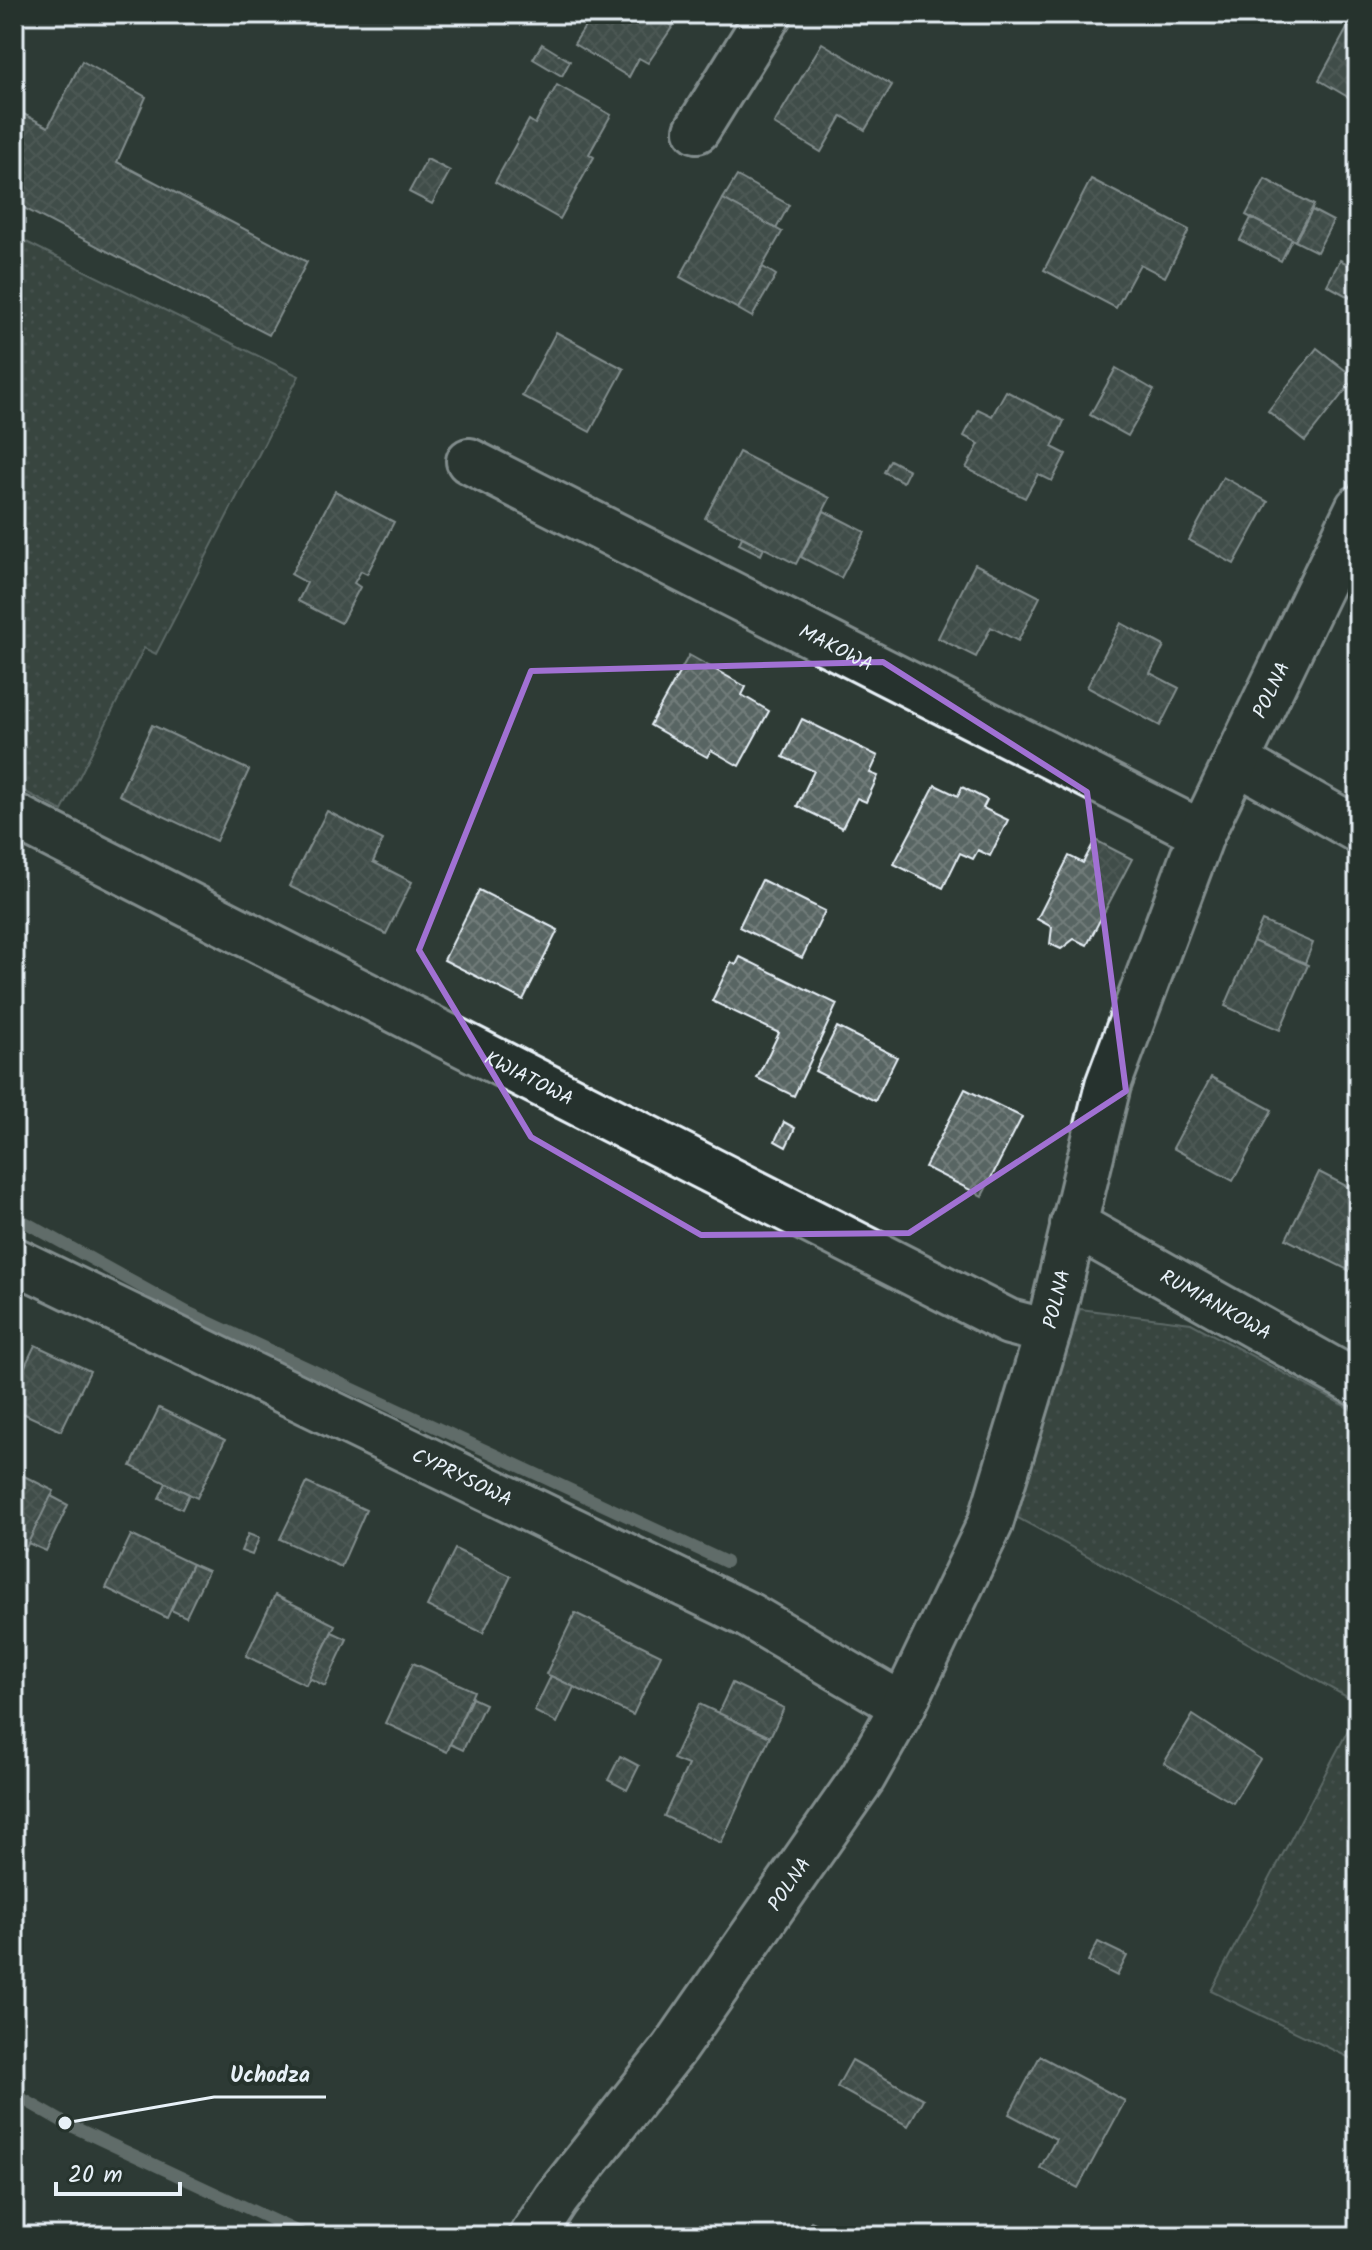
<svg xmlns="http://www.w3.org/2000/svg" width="1372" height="2250" font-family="Kalam,sans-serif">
<defs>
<pattern id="grass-dots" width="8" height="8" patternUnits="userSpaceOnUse" patternTransform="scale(2)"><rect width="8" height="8" fill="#45524e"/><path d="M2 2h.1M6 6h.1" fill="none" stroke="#606b68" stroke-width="1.8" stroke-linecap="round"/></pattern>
<pattern id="building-cross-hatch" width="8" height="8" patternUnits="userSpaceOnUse" patternTransform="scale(2)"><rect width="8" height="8" fill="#596563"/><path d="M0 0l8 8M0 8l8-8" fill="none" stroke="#717c7a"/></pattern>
</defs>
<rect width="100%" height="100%" fill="#2e3b35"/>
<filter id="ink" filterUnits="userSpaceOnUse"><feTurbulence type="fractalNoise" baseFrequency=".0125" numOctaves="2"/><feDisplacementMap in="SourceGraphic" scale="16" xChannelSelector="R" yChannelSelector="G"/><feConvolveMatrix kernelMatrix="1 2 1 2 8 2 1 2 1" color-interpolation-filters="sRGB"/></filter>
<g filter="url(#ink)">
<g fill="url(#grass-dots)" stroke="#96a2a3" stroke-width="2">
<path d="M14 236 299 376 156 654 144 648 62 811 14 786Z"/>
<path d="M1080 1309 1191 1323 1358 1413V1703L1007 1512Z"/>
<path d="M1358 1711V2062L1211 1991Z"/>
</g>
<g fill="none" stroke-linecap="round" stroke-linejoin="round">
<g stroke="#9da8a9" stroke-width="12">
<path d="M14 1216 187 1312 726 1562"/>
<path d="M14 2094 65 2123 307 2236"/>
</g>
</g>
<g fill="url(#building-cross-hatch)" stroke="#e8f1f8" stroke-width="2">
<path d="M593 14H654L673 26 648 63 639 58 629 77 574 44Z"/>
<path d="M654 14H680L673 26Z"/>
<path d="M1350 23 1358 27V103L1319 80Z"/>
<path d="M822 43 892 85 865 130 842 116 821 152 774 124Z"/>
<path d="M542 44 570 61 562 76 533 59Z"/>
<path d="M82 61 146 97 117 162 307 262 269 335 14 203V109L48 127Z"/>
<path d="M557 85 611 115 589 154 594 157 560 219 495 182 529 120 535 124Z"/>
<path d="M427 159 450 171 432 204 409 192Z"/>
<path d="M737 176 789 205 776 229 723 199Z"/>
<path d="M1091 179 1189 230 1165 277 1140 264 1116 308 1044 270Z"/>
<path d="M1265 179 1314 205 1295 241 1246 215Z"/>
<path d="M723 199 782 232 738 309 680 277Z"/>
<path d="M1312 210 1333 221 1317 252 1295 241Z"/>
<path d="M1251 218 1292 239 1281 261 1240 240Z"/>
<path d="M1340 260 1358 269V302L1327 285Z"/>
<path d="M763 267 776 275 752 317 738 309Z"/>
<path d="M556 332 624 369 590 432 522 396Z"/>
<path d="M1317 348 1355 378 1305 441 1268 411Z"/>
<path d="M1116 368 1154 390 1128 436 1090 415Z"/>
<path d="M1006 391 1064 421 1052 447 1066 454 1052 481 1038 474 1025 498 966 468 979 444 964 436 978 409 992 416Z"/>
<path d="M739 452 830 498 796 564 705 518Z"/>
<path d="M890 460 909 470 903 482 884 472Z"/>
<path d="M1223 477 1268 502 1234 564 1189 540Z"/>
<path d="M335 491 394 522 367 574 361 571 354 583 360 587 341 623 298 601 307 583 291 574Z"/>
<path d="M824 511 865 532 841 578 801 557Z"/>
<path d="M742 537 764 548 761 555 739 544Z"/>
<path d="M975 564 1040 597 1018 641 991 627 976 657 938 638Z"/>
<path d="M1121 623 1164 646 1150 673 1179 688 1160 726 1087 687Z"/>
<path d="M689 655 746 687 742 695 769 711 739 766 711 750 707 757 650 725Z"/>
<path d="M802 719 878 756 870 773 878 776 866 802 857 798 842 828 797 806 814 771 783 757Z"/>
<path d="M152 725 249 770 216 841 119 795Z"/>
<path d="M935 785 958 796 962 787 987 800 983 808 1008 820 990 856 978 850 973 859 960 853 943 888 894 864Z"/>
<path d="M327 811 383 840 373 862 412 882 386 934 289 886Z"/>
<path d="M1095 840 1132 859 1087 945 1074 939 1061 949 1050 944 1052 927 1037 919 1069 856 1083 863Z"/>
<path d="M762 880 825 911 802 958 739 927Z"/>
<path d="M479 890 558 930 523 1000 444 960Z"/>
<path d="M1262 921 1313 943 1305 963 1253 941Z"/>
<path d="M1253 941 1308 965 1280 1030 1225 1006Z"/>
<path d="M740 957 837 1004 794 1096 757 1078 779 1033 712 1001 731 962 736 965Z"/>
<path d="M837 1027 897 1057 875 1101 815 1071Z"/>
<path d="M1211 1077 1272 1110 1233 1181 1173 1148Z"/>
<path d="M965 1089 1022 1117 982 1196 925 1167Z"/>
<path d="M784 1122 795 1128 786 1147 775 1141Z"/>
<path d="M1319 1172 1358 1192V1275L1286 1239Z"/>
<path d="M35 1345 90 1371 61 1431 14 1409V1389Z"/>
<path d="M159 1408 225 1440 197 1498 131 1466Z"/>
<path d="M14 1471 54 1491 25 1550 14 1545Z"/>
<path d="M166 1483 189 1494 182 1509 159 1498Z"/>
<path d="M307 1483 366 1510 341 1567 280 1539Z"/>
<path d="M51 1496 68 1505 46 1551 28 1543Z"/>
<path d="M248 1534 259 1538 252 1555 241 1551Z"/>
<path d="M131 1535 192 1564 167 1618 106 1588Z"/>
<path d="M455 1549 511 1576 483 1633 427 1606Z"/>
<path d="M192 1564 208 1571 186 1617 171 1610Z"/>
<path d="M275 1595 335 1625 306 1685 246 1656Z"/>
<path d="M575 1613 661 1655 633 1715 546 1674Z"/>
<path d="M332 1632 347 1639 325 1686 309 1678Z"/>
<path d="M413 1663 474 1691 447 1752 385 1723Z"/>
<path d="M551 1676 574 1687 557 1723 534 1711Z"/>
<path d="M732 1683 784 1708 770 1737 718 1713Z"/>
<path d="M472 1698 485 1704 463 1750 450 1744Z"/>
<path d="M699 1704 770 1737 721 1843 664 1816 688 1765 673 1759Z"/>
<path d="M1193 1715 1260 1759 1233 1803 1164 1763Z"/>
<path d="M620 1756 639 1766 627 1790 608 1780Z"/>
<path d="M1098 1942 1127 1956 1117 1976 1088 1961Z"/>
<path d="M1040 2056 1125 2101 1078 2188 1040 2168 1056 2139 1009 2114Z"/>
<path d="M852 2060 923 2099 908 2126 837 2087Z"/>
<path d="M811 2221 839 2236H803Z"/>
</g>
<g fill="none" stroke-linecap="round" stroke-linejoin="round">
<g stroke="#e8f1f8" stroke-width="50">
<g id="minor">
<path d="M697 130 769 14"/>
<path id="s1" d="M469 461 1202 833"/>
<path d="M1238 762 1358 830"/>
<path id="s2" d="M14 816 1009 1322 1048 1332"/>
<path id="s3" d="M1073 1224 1358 1384"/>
<path id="s4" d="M14 1260 748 1615 903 1706"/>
<path id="s5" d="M532 2236 556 2199 674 2049 863 1777 903 1706 990 1524 1048 1332 1108 1085 1202 833 1358 508"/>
</g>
</g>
<use href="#minor" stroke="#26332d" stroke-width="44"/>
</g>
</g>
<path d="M0 0H1372V2250H0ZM883 662 1087 792 1126 1091 909 1233 701 1235 531 1137 419 950 531 671Z" fill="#2e3b35" fill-opacity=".55" fill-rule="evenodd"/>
<path fill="none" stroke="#a171d3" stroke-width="6" stroke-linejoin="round" d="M883 662 1087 792 1126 1091 909 1233 701 1235 531 1137 419 950 531 671Z"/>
<g text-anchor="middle" stroke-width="8" stroke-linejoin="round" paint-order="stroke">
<g font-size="20" fill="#e8f1f8" stroke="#26332d">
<text dy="7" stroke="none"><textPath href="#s1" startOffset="412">MAKOWA</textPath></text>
<text dy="7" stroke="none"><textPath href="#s5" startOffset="1732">POLNA</textPath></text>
<text dy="7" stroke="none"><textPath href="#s2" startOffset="578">KWIATOWA</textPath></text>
<text dy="7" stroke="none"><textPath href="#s5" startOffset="1084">POLNA</textPath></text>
<text dy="7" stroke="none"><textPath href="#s3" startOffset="164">RUMIANKOWA</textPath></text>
<text dy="7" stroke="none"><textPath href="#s4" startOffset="498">CYPRYSOWA</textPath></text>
<text dy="7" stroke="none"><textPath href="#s5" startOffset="436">POLNA</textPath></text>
</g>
</g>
<path fill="none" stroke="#e8f1f8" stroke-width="3" d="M65 2123L214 2097H326"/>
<circle fill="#e8f1f8" stroke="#26332d" stroke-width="3" cx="65" cy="2123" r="8"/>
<g font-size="22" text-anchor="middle" font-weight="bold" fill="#e8f1f8" stroke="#26332d" stroke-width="8" stroke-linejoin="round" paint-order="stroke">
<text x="270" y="2082">Uchodza</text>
</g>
<rect width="1372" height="2250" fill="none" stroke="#26332d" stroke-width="48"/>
<rect x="24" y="24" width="1324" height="2202" fill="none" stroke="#e8f1f8" stroke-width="3" filter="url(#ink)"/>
<path d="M56 2182v12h124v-12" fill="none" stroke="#e8f1f8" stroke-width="4"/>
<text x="68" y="2182" font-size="24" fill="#e8f1f8" stroke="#26332d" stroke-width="6" paint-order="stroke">20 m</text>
</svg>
